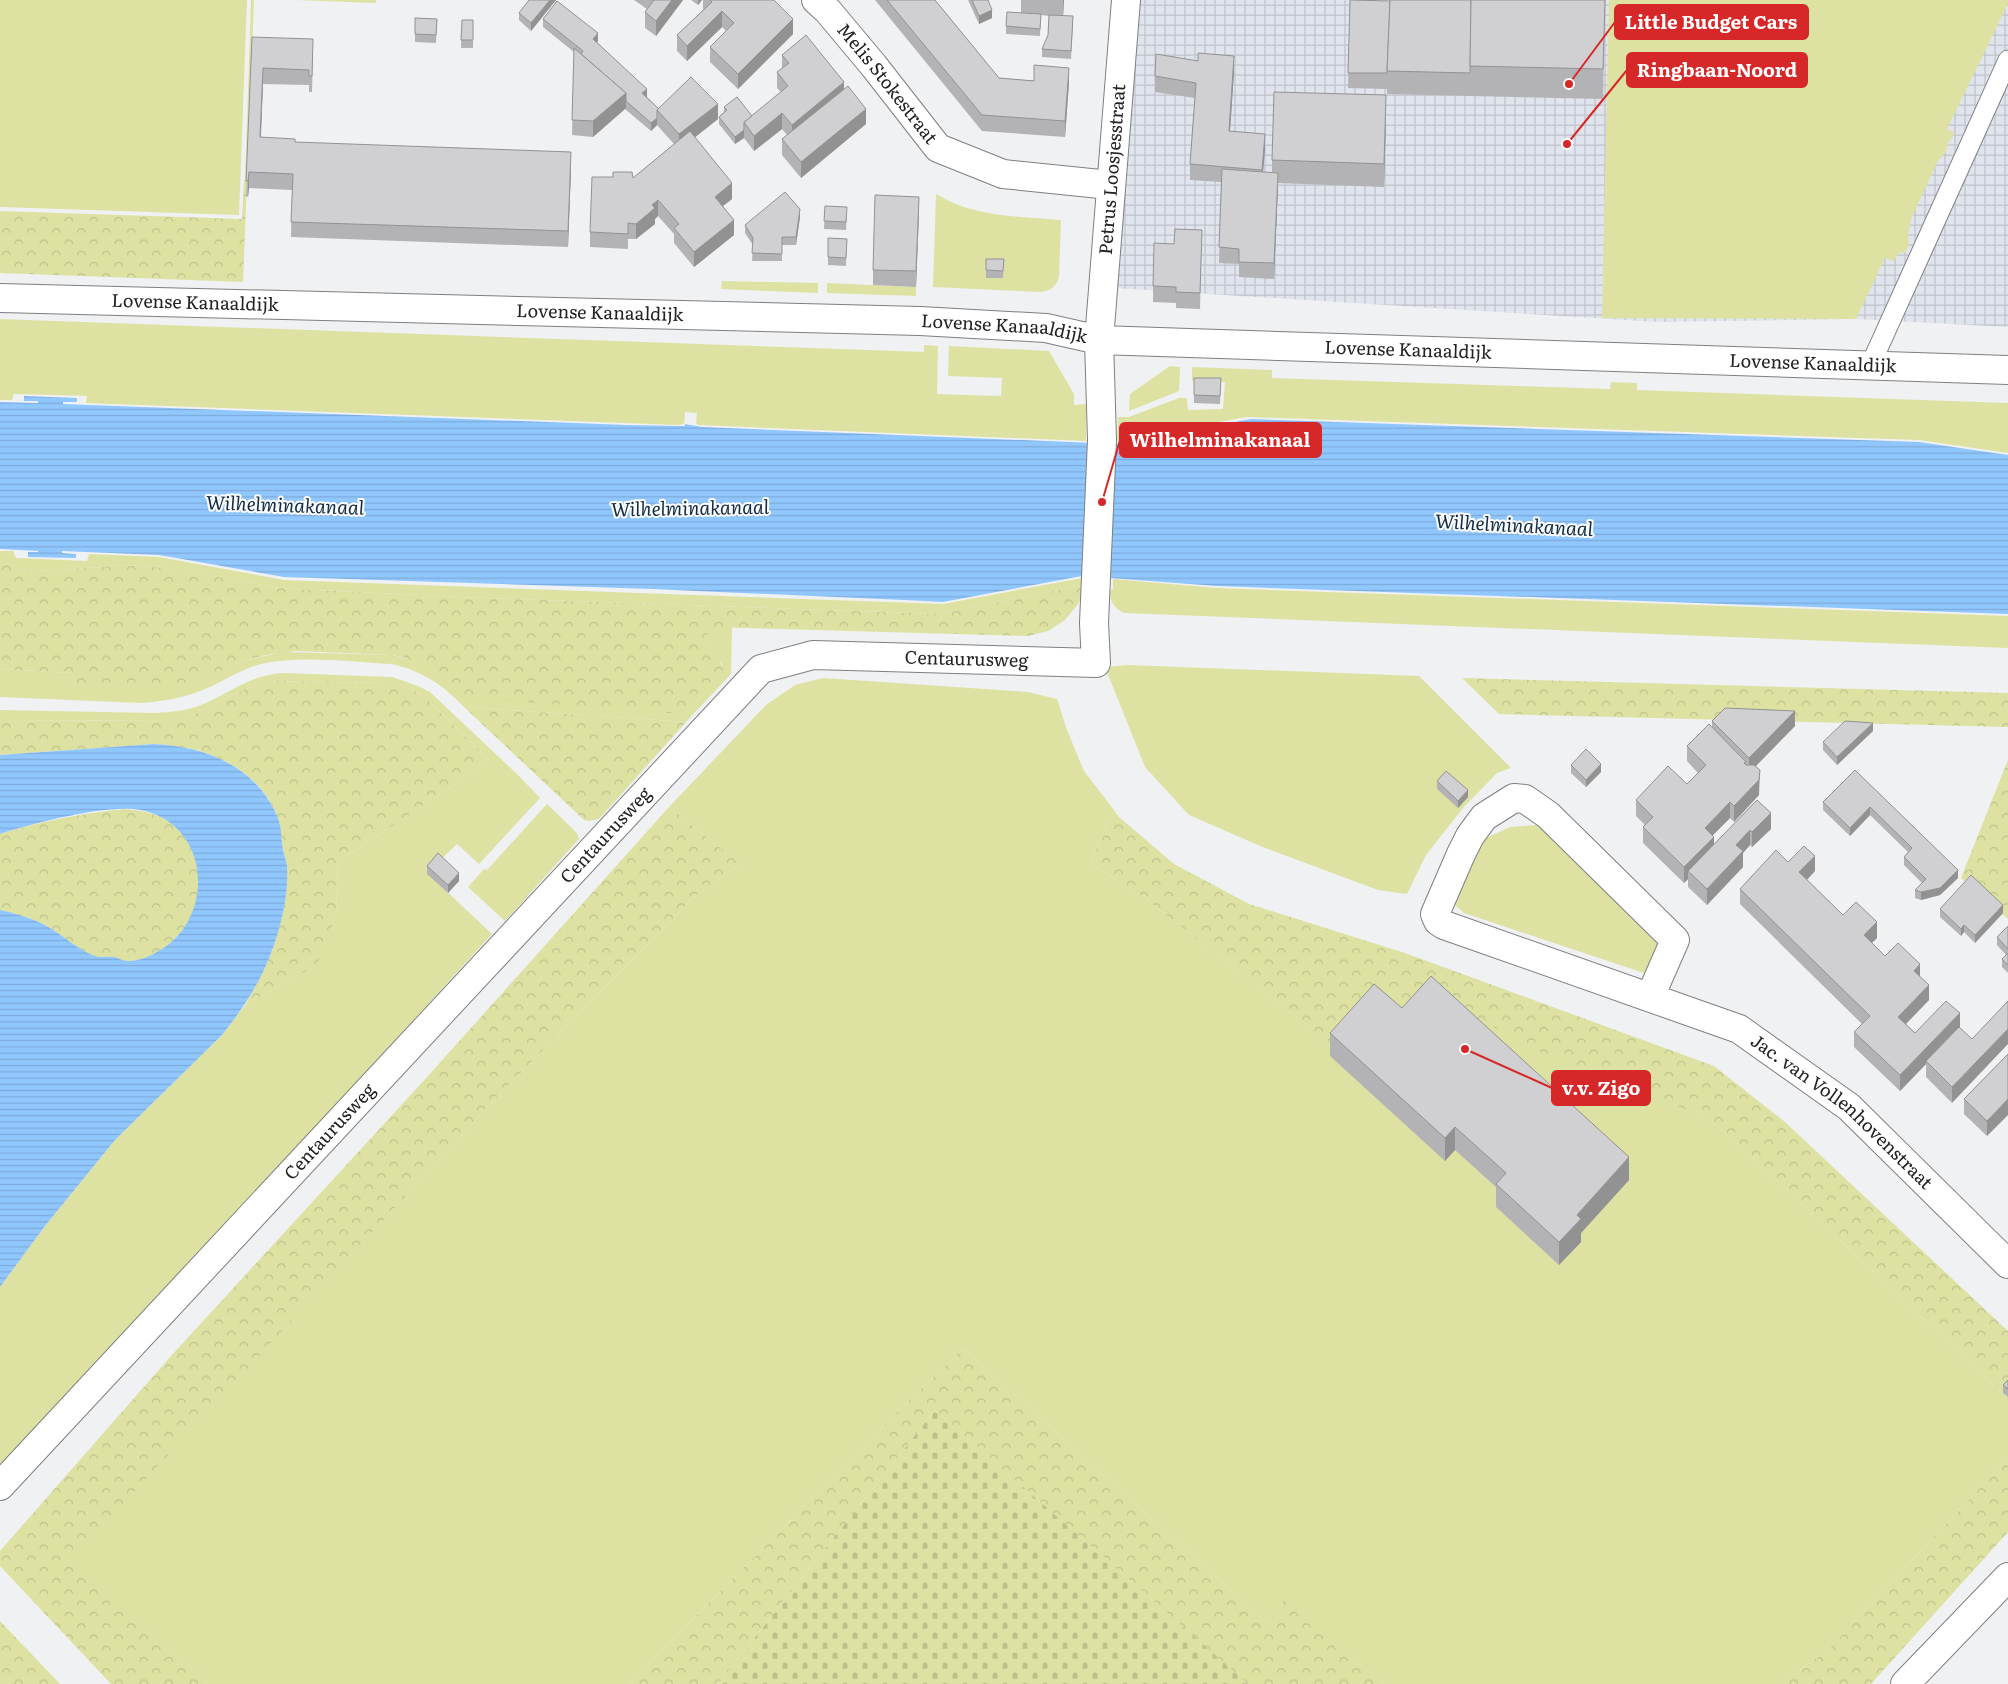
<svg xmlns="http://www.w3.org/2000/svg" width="2008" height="1684" font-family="Literata,serif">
<defs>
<pattern id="industrial-grid" width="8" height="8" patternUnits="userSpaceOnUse" patternTransform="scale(1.25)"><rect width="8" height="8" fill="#e0e4ed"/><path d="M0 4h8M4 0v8" fill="none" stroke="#c0c3cb"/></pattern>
<pattern id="forest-crowns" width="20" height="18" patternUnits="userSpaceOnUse" patternTransform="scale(1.25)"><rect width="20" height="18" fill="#dde2a2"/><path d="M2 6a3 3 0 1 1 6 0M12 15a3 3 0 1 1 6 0" fill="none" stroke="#bdc28b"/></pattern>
<pattern id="cemetery-stones" width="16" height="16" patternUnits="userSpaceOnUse" patternTransform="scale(1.25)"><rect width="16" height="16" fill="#dde2a2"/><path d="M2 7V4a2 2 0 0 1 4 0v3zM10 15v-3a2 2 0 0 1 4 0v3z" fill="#bdc28b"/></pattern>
<pattern id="water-rules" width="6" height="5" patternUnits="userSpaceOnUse" patternTransform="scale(1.25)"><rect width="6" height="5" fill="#91c7ff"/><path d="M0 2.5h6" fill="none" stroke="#7dabda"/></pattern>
</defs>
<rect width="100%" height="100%" fill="#f0f1f3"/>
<path fill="url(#industrial-grid)" d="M1140 0H2008V327L1856 319 1658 322 1114 288Z"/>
<g fill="#dde2a2">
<path d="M0 0H247L239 215 0 207Z"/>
<path d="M251 0H254L247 180H245Z"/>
<path d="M296 0H376V3Z"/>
<path d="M1609 0H2008V4L1947 129 1955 133 1948 143 1946 152 1938 161 1911 219 1908 237 1909 244 1905 253 1900 252 1893 261 1885 258 1856 319 1602 318Z"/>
<path d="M936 194C976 218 1016 216 1061 220L1059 277C1056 287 1050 291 1040 292L933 287Z"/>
<path d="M722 281 818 283V293L721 289Z"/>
<path d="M827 283 916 287V296L827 293Z"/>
<path d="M0 319 924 352V345L938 346 937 394 1001 396 1002 378 948 376 949 346 1049 351 1074 394V405L1086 404V441L698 425 696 423 697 413 685 412 684 424 678 425 86 403 87 396 14 394 12 400H0Z"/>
<path d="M1170 366 1180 367 1179 391 1129 411 1130 394Z"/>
<path d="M1192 367 1272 370V378L1610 389 1611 382 1637 383V390L2008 403V453L1919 440 1246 417 1117 441 1118 417H1129L1179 398H1187L1188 410 1223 409 1225 382 1192 381Z"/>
<path d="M0 551H13L16 558 87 561 89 554 159 557 284 580 943 604 1082 578V585L939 614 462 597 315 590 279 588 166 568 124 565 51 571 19 569 6 562H0Z"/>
<path d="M1113 579 1217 588 2008 616V648L1124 613C1114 608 1110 602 1110 591L1113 589Z"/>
<path d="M707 627H732L731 674 686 722 464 707C443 685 421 670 391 664 350 662 301 655 261 664 243 669 228 678 212 686 189 697 166 701 141 703L0 697V669L73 673 75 687H185L242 661 283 652 392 655C414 659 432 668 450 681L685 714 721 674 722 664 706 644Z"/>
<path d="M1128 665 1419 676 1511 768 1497 773 1463 808 1426 855 1407 894 1378 890 1265 848 1189 815 1145 767 1105 667Z"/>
<path d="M283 673 392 677 418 686 430 692 519 776 540 798 479 864 457 844 427 873 492 934 0 1473V1287L45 1226 115 1140 222 1035 245 1005 316 966 336 913 338 862 490 761 429 701 414 691 392 683 263 681 180 721 0 720V710L155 713C171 712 186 711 201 705 231 693 249 675 283 673Z"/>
<path d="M823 678 1028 692 1057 699 1067 730 1084 771 1114 810 1090 864 1134 890 1365 1070 1434 996 1707 1119 1736 1142 2008 1399V1458L1826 1652 1792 1675 1785 1684H1383L1287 1597 1267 1623 963 1348 886 1423 629 1684H208L72 1559 489 1105 695 896 740 864 669 807 766 705 795 685Z"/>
<path d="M547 804 577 833 579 839 505 921 468 887 484 869 487 870Z"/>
<path d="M1537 825 1550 832 1658 937 1656 961 1644 973 1464 913 1455 905 1456 896 1482 840 1510 827Z"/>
</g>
<g fill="url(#forest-crowns)">
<path d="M244 180H247L243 282 0 273V211L242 219Z"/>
<path d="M0 562H6L19 569 51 571 124 565 167 568 279 588 315 590 462 597 939 614 1082 585V595L1078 604 1065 620 1048 631 1028 636 708 627 706 644 719 659 723 669 720 676 685 714 468 698 440 674 403 657 392 655 296 651 271 654 242 661 186 687H75L73 673 0 669Z"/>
<path d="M1462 678 2008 693V727L1499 714Z"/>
<path d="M263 681 393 683 414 691 429 701 490 761 338 862 336 913 325 947 316 966 245 1005C255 988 265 970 272 951 281 924 288 894 287 865 286 860 284 856 283 851 281 840 282 831 279 821 261 768 206 746 154 744L0 755V720L180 721Z"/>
<path d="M464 707 686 722 599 819 589 821 584 820Z"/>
<path d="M2008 760V919L1961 878Z"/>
<path d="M669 807 740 864 695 896 489 1105 73 1559 208 1684H111L0 1566V1551L171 1356 428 1076Z"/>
<path d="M126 809C143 811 162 814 175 826 194 842 201 872 198 895 193 927 161 961 128 961 123 961 119 958 114 957 108 956 101 958 95 956 76 949 61 933 43 924 31 918 14 913 0 910V834C41 821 83 813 126 809Z"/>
<path d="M1114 810 1119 817 1174 864 1249 904 1405 953 1714 1066 1785 1122 2008 1331V1399L1736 1142 1707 1119 1647 1093 1577 1071 1434 996 1366 1071 1134 890 1090 864Z"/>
<path d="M963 1348 1267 1623 1287 1596 1383 1684H1248L935 1410 718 1684H629L886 1423Z"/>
<path d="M2008 1458V1532L1871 1684H1785L1792 1675 1826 1652Z"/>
<path d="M0 1621 60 1684H0Z"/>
</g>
<path fill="url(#cemetery-stones)" d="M935 1410 1229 1667 1248 1684H718Z"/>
<g fill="url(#water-rules)">
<path d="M24 396 77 398V402H63V404L627 425 678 426H685V424L702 427 1118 444 1251 419 1919 442 2008 455V614L1217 586 1082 576 943 602 904 600 652 589 284 577 159 555 62 551V553L76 554V558L28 557V552H38V551L0 549V402L38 403V401H24Z"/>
<path d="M154 744C206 746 260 768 279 821 282 831 281 840 283 850 284 855 286 860 287 865 289 900 278 940 263 972 252 995 238 1015 222 1035L115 1140 45 1226 0 1287V910C14 913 31 918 43 924 61 933 76 949 95 956 101 958 108 956 114 957 119 958 123 961 128 961 138 961 149 957 157 952 216 921 212 824 141 810 106 804 35 823 0 834V755Z"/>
</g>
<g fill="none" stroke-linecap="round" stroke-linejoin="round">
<g stroke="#7e7f81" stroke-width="21">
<path id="service" d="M1870 366 2008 60"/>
</g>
<g stroke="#7e7f81" stroke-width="30">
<g id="minor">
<path id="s1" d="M816 0 828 11 874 66 938 148 1003 174 1110 185"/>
<path id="s2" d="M0 298 920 321 1046 328 1099 340 2008 370"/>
<path id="s3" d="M1650 997 1675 940 1548 815 1525 799 1514 798 1484 817 1470 836 1461 854 1435 914 1438 921 1444 925 1739 1029 1849 1107 2008 1264"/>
<path id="s4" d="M0 1486 761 669 813 655 1096 663 1094 623 1102 440 1099 340 1126 0"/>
<path d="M1905 1684 2008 1577"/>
</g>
</g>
<use href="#service" stroke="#fff" stroke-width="19"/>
<use href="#minor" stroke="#fff" stroke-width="28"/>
</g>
<g fill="#b3b3b5">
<path d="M556 0 531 31 519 20V13Z"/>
<path d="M634 0H683L656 36 645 28V12L647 9Z"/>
<path d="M691 0H702L698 5Z"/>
<path d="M703 0H774L793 34 738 89 710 62V47L726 31 722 27 687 61 677 51V35L704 9H703Z"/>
<path d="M875 0H935L999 78 1069 83 1065 137 982 131Z"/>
<path d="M968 0H988L992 18 979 24Z"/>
<path d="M1021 0H1064L1063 16 1073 24 1071 59 1042 57V49L1048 35 1049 16 1041 15 1040 36 1006 34V26L1021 13Z"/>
<path d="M1350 0 1390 1 1605 0 1603 99 1387 94V89L1348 88Z"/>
<path d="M415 18 437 19 436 43 415 42Z"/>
<path d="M543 19 598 41 597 42 647 97 659 109 718 119 695 137 732 199 723 206 734 235 694 267 674 243V234L658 216 655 219V224L636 239H628V249L590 247V232L633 178 674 144 657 125 651 131 625 109 593 137 572 135 574 52 543 27Z"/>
<path d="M462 20H473V48H461Z"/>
<path d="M252 37 313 55 312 92H309V85L263 84 261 137 295 142 571 168 568 247 291 237 292 190 249 188 248 197 246 196Z"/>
<path d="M782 55 844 89 866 124 801 178 782 155V139L787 135 782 129 754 151 744 138 735 144 719 124V117L724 112V107L752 116 781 92 777 88V72L782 68Z"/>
<path d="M1234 72 1230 131 1265 149 1263 172H1272V160L1386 118 1384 187 1278 183 1274 279 1239 277V264L1219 263 1221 182 1190 180V164L1195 98 1155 92V76Z"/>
<path d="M825 206 847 215 846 230 824 229Z"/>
<path d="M919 212 916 287 873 285V270Z"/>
<path d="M800 217 796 245H782V261H752L753 245 745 233V225Z"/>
<path d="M1202 230 1200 309 1176 308V303L1153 302V286L1174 244Z"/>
<path d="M828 238 847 239 846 266 828 265Z"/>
<path d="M986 259H1004L1003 278H986Z"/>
<path d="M1194 378H1221L1220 404 1194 403Z"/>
<path d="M1712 721 1795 726 1756 766 1759 795 1734 822 1730 818 1713 835 1714 845 1757 800 1771 829 1752 847 1750 845 1743 853V867L1707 905 1688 887V879L1684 883 1643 843V827L1645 825 1636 816V800L1687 784 1698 773 1687 761V746L1712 728Z"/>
<path d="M1873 731 1837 765 1823 750V742Z"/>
<path d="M1571 765 1601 772 1586 787 1571 773Z"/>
<path d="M1855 770 1958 878 1940 895 1921 900 1915 898V890L1922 883 1904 865V857L1908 852 1870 815 1850 836 1823 810V802Z"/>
<path d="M1437 781 1468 797 1458 808 1437 789Z"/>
<path d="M427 866 459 881 448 893 427 874Z"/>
<path d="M1815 871 1807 880 1843 915 1877 938 1872 943 1885 956 1920 977 1929 1000 1906 1024 1915 1033 1960 1013 1952 1103 1926 1077V1064L1900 1091 1854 1047V1032L1862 1024 1740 904V889Z"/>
<path d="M1940 909 2003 913 1975 943 1964 932 1961 936 1940 917Z"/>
<path d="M2008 926V973L2002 967V959L2006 955 1997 945V937Z"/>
<path d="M1402 1008 1629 1180 1581 1233V1242L1559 1265 1496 1207V1187L1455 1150 1445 1161 1330 1056V1033Z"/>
<path d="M2008 1054 1987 1136 1964 1114V1099Z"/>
<path d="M2008 1380V1397L2003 1393V1385Z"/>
</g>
<g fill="#929293">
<path d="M550 0H556L531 31V23Z"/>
<path d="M672 0H683L656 36V21Z"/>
<path d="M698 0H702L698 5Z"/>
<path d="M1063 0H1064L1063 17Z"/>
<path d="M992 10V18L979 24V16Z"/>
<path d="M722 11V27L687 61V46Z"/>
<path d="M793 19V34L738 89V74Z"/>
<path d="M598 33V41L593 47V39Z"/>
<path d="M1234 56V72L1229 146V131Z"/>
<path d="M263 68V84L260 153V137Z"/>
<path d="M1069 68V83L1065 137V121Z"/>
<path d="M844 82V97L792 140V125Z"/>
<path d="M647 89V97L642 101V93Z"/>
<path d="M626 93V108L593 137V121Z"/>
<path d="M1386 95V118L1384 187V164Z"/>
<path d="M718 104V119L679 150V134Z"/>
<path d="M866 109V124L801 178V162Z"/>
<path d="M782 113V129L754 151V136Z"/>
<path d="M657 118V125L651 131V123Z"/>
<path d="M744 130V138L735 144V137Z"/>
<path d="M1265 134V149L1262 185V170Z"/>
<path d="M571 152V168L568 247V231Z"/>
<path d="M249 172V188L248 197V181Z"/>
<path d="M1278 173V188L1274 279V263Z"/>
<path d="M732 183V199L715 212V197Z"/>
<path d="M919 197V212L916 287V271Z"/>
<path d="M658 200V216L655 219V224L636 239V224L652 205Z"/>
<path d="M800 209V217L796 245V237Z"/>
<path d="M734 220V235L694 267V252Z"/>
<path d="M1795 711V726L1749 773V758Z"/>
<path d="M1873 723V731L1837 765V757Z"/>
<path d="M1601 764V772L1586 787V780Z"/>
<path d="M1760 770 1759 795 1734 822V806Z"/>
<path d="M1468 790V797L1458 808V801Z"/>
<path d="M1730 802V818L1705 843V828Z"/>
<path d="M1870 807V815L1850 836V828Z"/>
<path d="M1771 813V829L1752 847V832Z"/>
<path d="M1750 830V845L1743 853V867L1707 905V889L1736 845Z"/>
<path d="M1714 837V852L1688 871V879L1684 883V867Z"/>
<path d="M1815 856V871L1799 888V872Z"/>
<path d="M1958 870V878L1940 895 1921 900V892Z"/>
<path d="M459 873V881L448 893V885Z"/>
<path d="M2003 905V913L1975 943V935Z"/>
<path d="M1877 922V938L1864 950V935Z"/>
<path d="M1964 925V932L1961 936V929Z"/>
<path d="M1920 964V980L1914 971Z"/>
<path d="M1929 985V1000L1898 1032V1017Z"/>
<path d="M1960 1013V1029L1926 1061V1064L1900 1091V1075Z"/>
<path d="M2008 1029V1044L1952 1103V1087Z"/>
<path d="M2008 1099V1115L1987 1136V1121Z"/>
<path d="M1455 1127V1150L1445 1161V1138Z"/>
<path d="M1629 1157V1180L1581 1233V1242L1559 1265V1242L1577 1215Z"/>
</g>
<g fill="#d0d0d2" stroke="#929293">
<path d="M529 0H550L531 23 519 13Z"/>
<path d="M654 0H672L656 21 645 12Z"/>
<path d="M710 0H774L793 19 738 74 710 47 734 23 722 11 687 46 677 35 712 2Z"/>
<path d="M887 0H935L999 78 1034 81V65L1069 68 1065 121 982 115Z"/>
<path d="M972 0H988L992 10 979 16Z"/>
<path d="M1350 0 1390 1 1387 73H1348Z"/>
<path d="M1390 0H1471L1470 73 1387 71Z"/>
<path d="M1471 0H1605L1603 69 1470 66Z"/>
<path d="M557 1 598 33 593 39 647 89 642 93 659 109 657 110V118L651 123 626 101V93L581 54 583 51 543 19Z"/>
<path d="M1007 12 1041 14 1040 29 1006 26Z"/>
<path d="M1049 15 1073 16 1071 51 1042 49 1048 35Z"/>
<path d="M415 18 437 19 436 35 415 34Z"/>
<path d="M462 20H473V40H461Z"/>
<path d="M806 35 844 82 792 125 782 113 754 136 744 122 788 86 777 72 789 63 782 55Z"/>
<path d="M252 37 313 39 312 76H309V70L263 68 260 137 295 139V142L571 152 568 231 291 222 293 174 249 172 248 181H246Z"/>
<path d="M574 48 626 93 593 121 572 120Z"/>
<path d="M1198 53 1234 56 1229 131 1265 134 1262 170 1190 164 1196 83 1155 76 1156 54 1198 61Z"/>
<path d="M691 77 718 104 679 134 657 110Z"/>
<path d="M848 86 866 109 801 162 782 139Z"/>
<path d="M1274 92 1386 95 1384 164 1272 160Z"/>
<path d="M737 97 752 116 744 122V130L735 137 719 117 727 110 724 107Z"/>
<path d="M690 131 732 183 715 197 734 220 694 252 674 228 679 224 658 200 652 205 655 208 636 224 628 223V234L590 232 592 177H613V172H632L633 178Z"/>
<path d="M1222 169 1278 173 1274 263 1239 262V249L1219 247Z"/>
<path d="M785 192 800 209 796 237H782V254L752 253 753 238 745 225Z"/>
<path d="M875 195 919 197 916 271 873 270Z"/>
<path d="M825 206 847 207 846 222 824 221Z"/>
<path d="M1175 229 1202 230 1200 293 1176 292V287L1153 286 1154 243 1174 244Z"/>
<path d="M828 238 847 239 846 258 828 257Z"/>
<path d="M986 259H1004L1003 271 986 270Z"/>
<path d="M1194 378H1221L1220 396 1194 395Z"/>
<path d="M1725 708 1795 711 1749 758 1712 721Z"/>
<path d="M1845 721 1873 723 1837 757 1823 742Z"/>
<path d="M1709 724 1746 762 1744 763 1746 765H1754L1760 770 1759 780 1734 806 1730 802 1705 828 1714 837 1684 867 1643 827 1653 817 1636 800 1668 766 1687 784 1706 765 1687 746Z"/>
<path d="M1586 749 1601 764 1586 780 1571 765Z"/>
<path d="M1855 770 1958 870 1940 888 1921 892 1915 890 1926 879 1904 857 1912 848 1870 807 1850 828 1823 802Z"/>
<path d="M1446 771 1468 790 1458 801 1437 781Z"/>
<path d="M1757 800 1771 813 1752 832 1750 830 1736 845 1743 851 1707 889 1688 871Z"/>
<path d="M1804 846 1815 856 1799 872 1843 915 1856 902 1877 922 1864 935 1885 956 1898 943 1920 964 1914 971 1929 985 1898 1017 1915 1033 1946 1001 1960 1013 1900 1075 1854 1032 1870 1016 1740 889 1776 850 1788 862Z"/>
<path d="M438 853 459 873 448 885 427 866Z"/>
<path d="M1971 875 2003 905 1975 935 1964 925 1961 929 1940 909Z"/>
<path d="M2008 926V949L1997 937Z"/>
<path d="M2008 953V965L2002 959Z"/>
<path d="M1431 976 1629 1157 1577 1215 1581 1219 1559 1242 1496 1184 1506 1173 1455 1127 1445 1138 1330 1033 1374 984 1402 1008Z"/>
<path d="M2008 1001V1029L1952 1087 1926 1061 1959 1027 1972 1039Z"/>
<path d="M2008 1054V1099L1987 1121 1964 1099Z"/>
<path d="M2008 1380V1389L2003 1385Z"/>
</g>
<g text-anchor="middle" stroke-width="4" stroke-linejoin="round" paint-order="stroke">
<g font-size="18" fill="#232324" stroke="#fff">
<text dy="6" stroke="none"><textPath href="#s1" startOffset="110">Melis Stokestraat</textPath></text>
<text dy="6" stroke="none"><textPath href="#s4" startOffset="1948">Petrus Loosjesstraat</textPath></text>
<text dy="6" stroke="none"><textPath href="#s2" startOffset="195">Lovense Kanaaldijk</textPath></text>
<text dy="6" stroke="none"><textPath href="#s2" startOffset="600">Lovense Kanaaldijk</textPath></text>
<text dy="6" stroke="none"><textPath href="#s2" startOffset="1005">Lovense Kanaaldijk</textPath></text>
<text dy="6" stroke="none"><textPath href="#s2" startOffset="1410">Lovense Kanaaldijk</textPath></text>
<text dy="6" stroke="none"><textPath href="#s2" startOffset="1815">Lovense Kanaaldijk</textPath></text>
<text dy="6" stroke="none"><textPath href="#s4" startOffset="1324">Centaurusweg</textPath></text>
<text dy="6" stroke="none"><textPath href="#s4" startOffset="889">Centaurusweg</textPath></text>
<text dy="6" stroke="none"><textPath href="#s3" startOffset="884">Jac. van Vollenhovenstraat</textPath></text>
<text dy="6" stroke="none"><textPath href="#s4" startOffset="484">Centaurusweg</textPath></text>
</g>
<g font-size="19" font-style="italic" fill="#102c47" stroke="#fff">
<text transform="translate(285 505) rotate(2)" y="7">Wilhelminakanaal</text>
<text transform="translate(690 508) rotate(-1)" y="7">Wilhelminakanaal</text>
<text transform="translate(1514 525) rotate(3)" y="7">Wilhelminakanaal</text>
</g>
</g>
<path fill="none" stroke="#d62828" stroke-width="2" d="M1569 84L1615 22M1567 144L1627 70M1102 502L1120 440M1465 1049L1552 1088"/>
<g fill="#d62828" stroke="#fff" stroke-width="2">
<circle cx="1569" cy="84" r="5"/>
<circle cx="1567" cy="144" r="5"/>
<circle cx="1102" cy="502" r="5"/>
<circle cx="1465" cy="1049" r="5"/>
</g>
<g fill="#d62828" stroke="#d62828" stroke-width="2">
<rect x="1615" y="5" width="193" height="34" rx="5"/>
<rect x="1627" y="53" width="180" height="34" rx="5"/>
<rect x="1120" y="423" width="201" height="34" rx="5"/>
<rect x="1552" y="1071" width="98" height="34" rx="5"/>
</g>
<g font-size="19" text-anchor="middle" font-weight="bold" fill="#fff">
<text x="1711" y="29">Little Budget Cars</text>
<text x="1717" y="77">Ringbaan-Noord</text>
<text x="1220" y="447">Wilhelminakanaal</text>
<text x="1601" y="1095">v.v. Zigo</text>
</g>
</svg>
